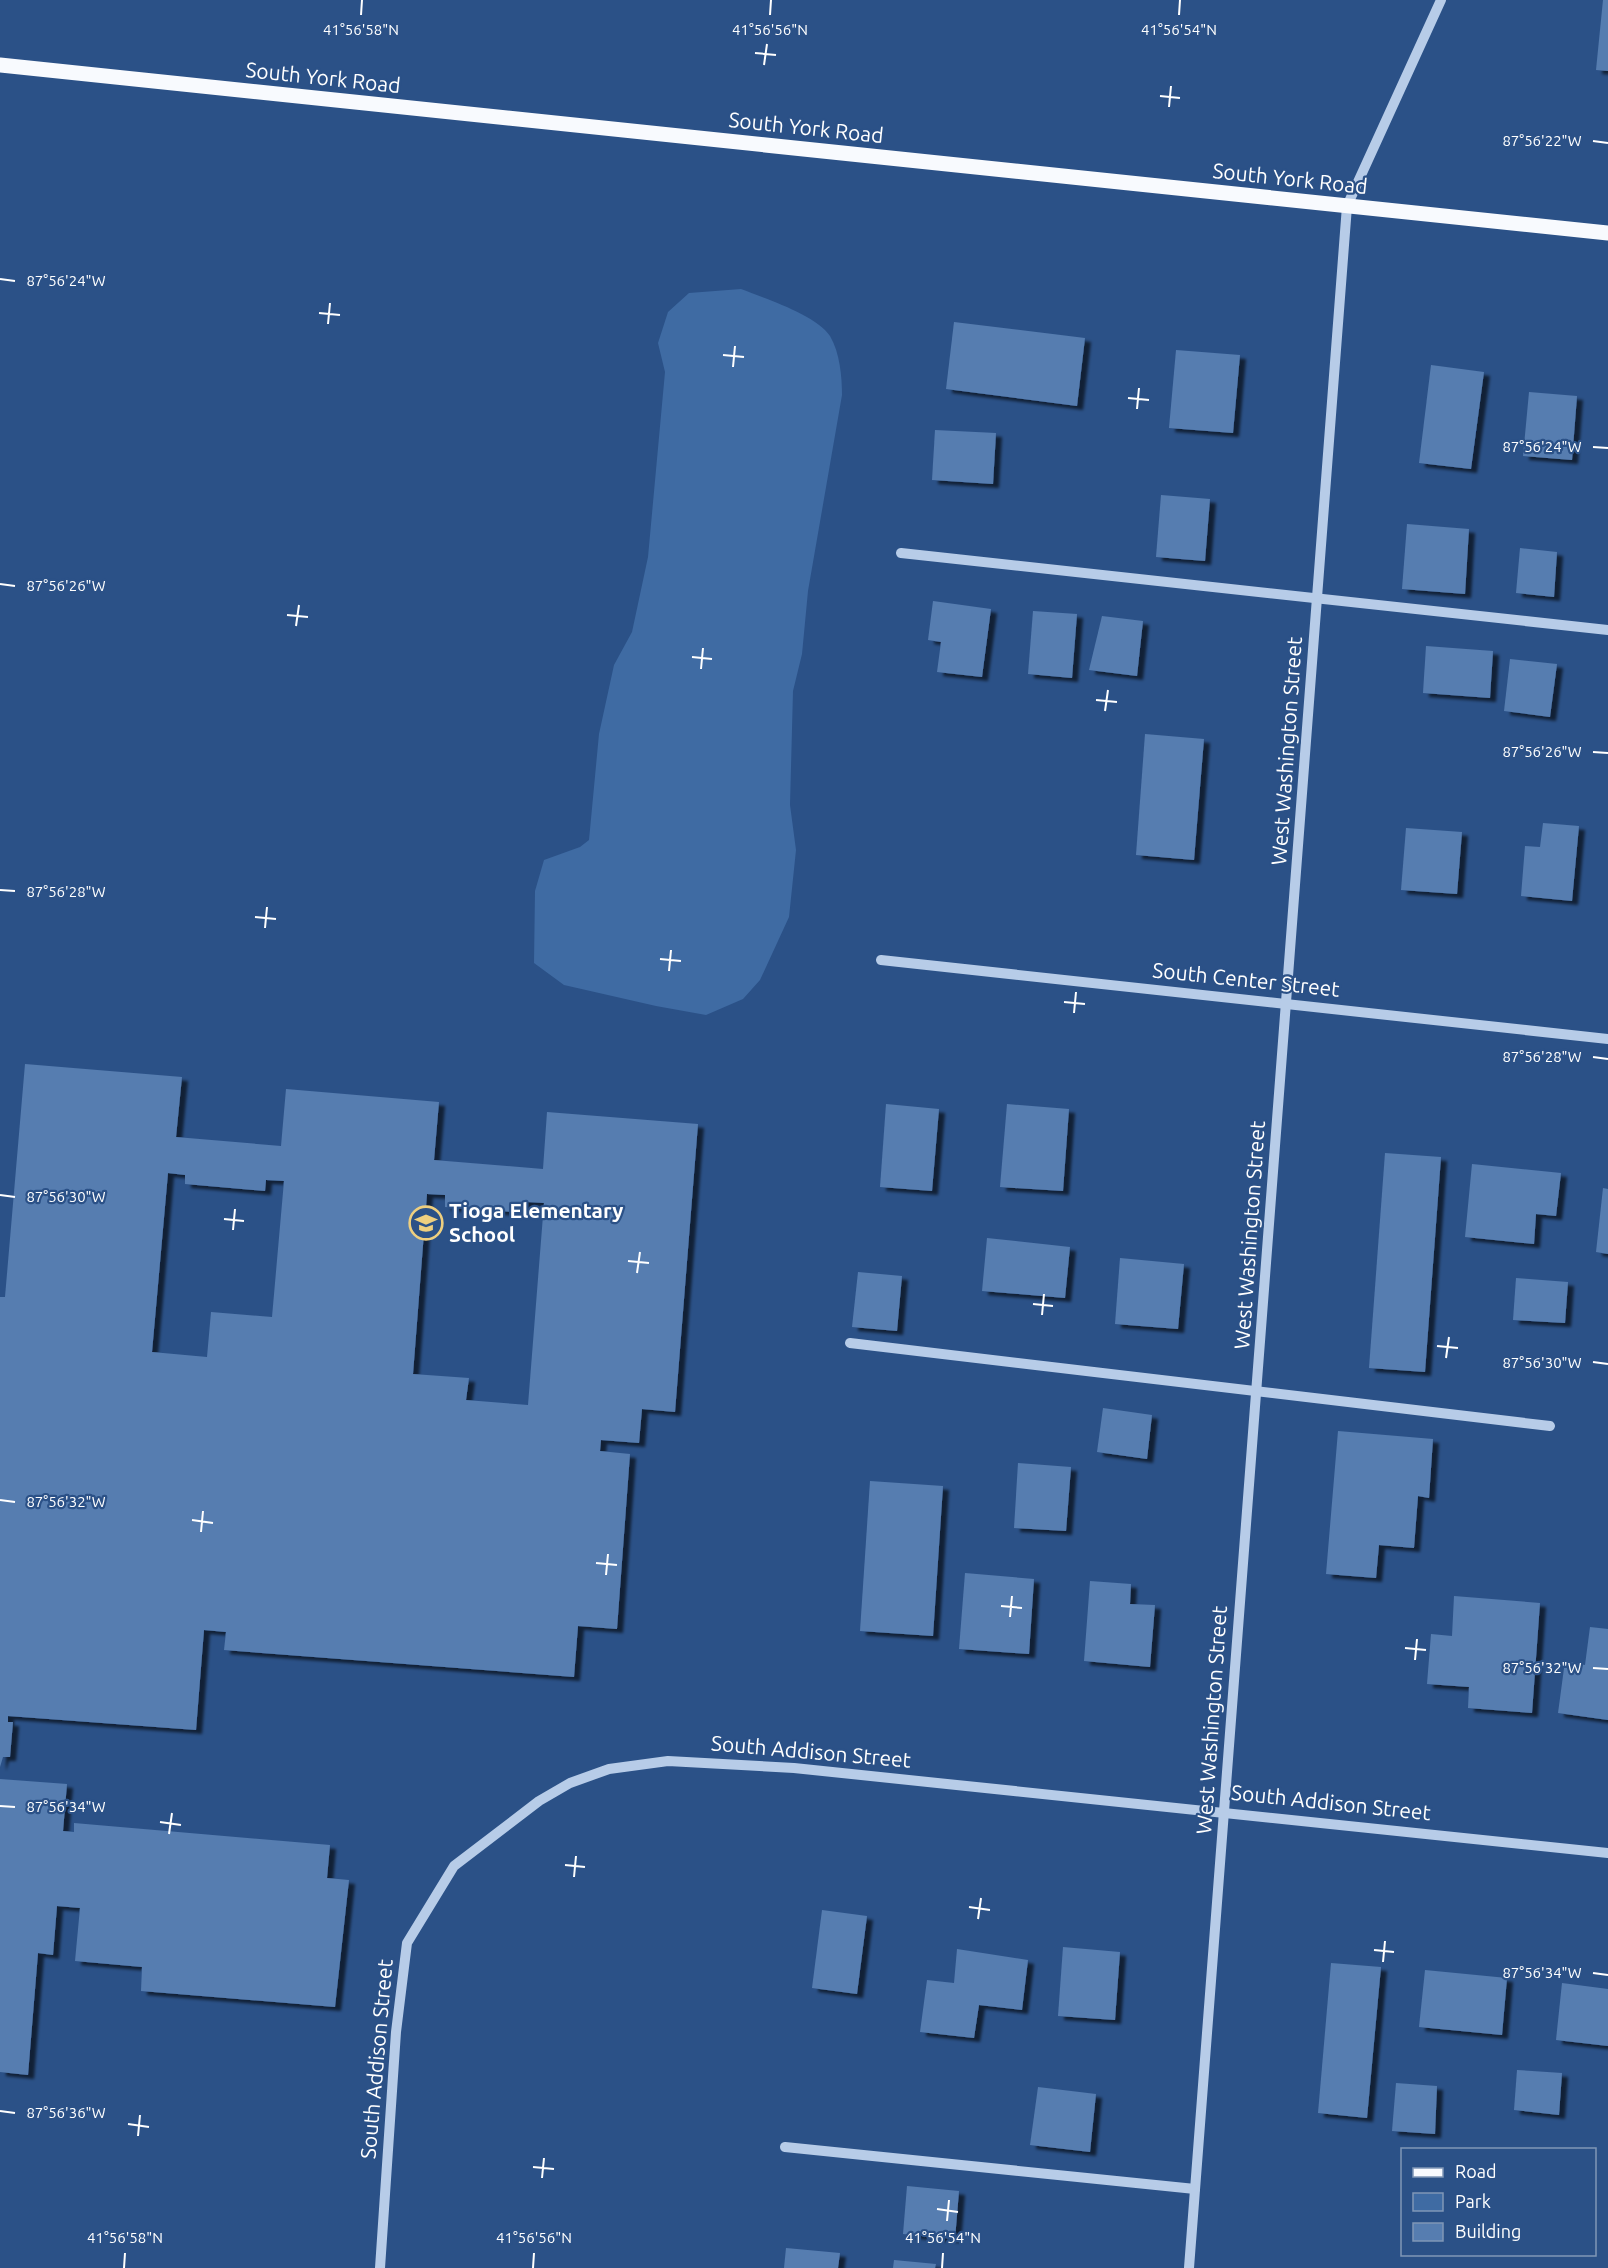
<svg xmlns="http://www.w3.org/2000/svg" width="1608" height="2268" font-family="Ubuntu,sans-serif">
<defs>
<filter id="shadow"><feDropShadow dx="6" dy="4" stdDeviation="1.5" flood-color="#0009"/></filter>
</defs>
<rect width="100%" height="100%" fill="#2b5187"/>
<path fill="#3f6ba3" d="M741 289C764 298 817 315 830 336 840 353 842 377 842 395L808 591 802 654 793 691 790 805 796 850 789 917 760 980 743 999 706 1015 656 1006 564 985 534 963 535 891 544 860 580 847 589 840 599 734 614 665 632 632 648 557 665 372 658 343 668 312 689 293Z"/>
<g fill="#567db0" fill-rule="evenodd" filter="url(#shadow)">
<path d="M1603 0H1608V71L1596 70Z"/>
<path d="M954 322 1085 338 1077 406 946 389Z"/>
<path d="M1176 350 1240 355 1233 433 1169 428Z"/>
<path d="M1431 365 1484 372 1471 469 1419 463Z"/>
<path d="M1529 392 1577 396 1572 460 1523 456Z"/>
<path d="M935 430 996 433 993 484 932 480Z"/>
<path d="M1161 495 1210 499 1205 561 1156 557Z"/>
<path d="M1407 524 1469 529 1465 594 1402 589Z"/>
<path d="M1520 548 1557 552 1554 597 1516 593Z"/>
<path d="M933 601 991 609 982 677 937 672 941 642 928 640Z"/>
<path d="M1033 611 1077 614 1072 678 1028 674Z"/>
<path d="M1102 616 1143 621 1137 676 1089 670Z"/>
<path d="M1426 646 1493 651 1490 698 1423 693Z"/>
<path d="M1510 659 1557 664 1550 717 1504 711Z"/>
<path d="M1145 734 1204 739 1194 860 1136 855Z"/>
<path d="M1543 823 1579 826 1572 901 1521 896 1525 846 1540 847Z"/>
<path d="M1406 828 1462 832 1457 894 1401 890Z"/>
<path d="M25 1064 182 1077 176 1137 281 1146 286 1089 439 1102 434 1160 543 1169 547 1112 698 1124 675 1412 642 1409 639 1443 601 1440 600 1451 630 1454 617 1629 578 1626 574 1677 224 1650 226 1632 204 1630 196 1730 8 1716V1722H13L10 1757H3L0 1767V1297H5ZM168 1173 185 1175V1184L265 1191 266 1180 284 1181 272 1317 211 1312 207 1357 152 1352ZM427 1194 445 1195V1207L527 1213V1202L544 1203 528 1405 466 1400 469 1378 413 1374Z"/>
<path d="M886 1104 939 1109 932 1191 880 1187Z"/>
<path d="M1007 1104 1069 1109 1063 1191 1000 1187Z"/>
<path d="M1385 1153 1441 1157 1425 1372 1369 1368Z"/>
<path d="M1472 1164 1561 1173 1556 1216 1536 1214 1534 1244 1465 1237Z"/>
<path d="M1603 1188 1608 1189V1254L1596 1252Z"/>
<path d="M987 1238 1070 1247 1065 1298 982 1291Z"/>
<path d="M1120 1258 1184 1264 1178 1329 1115 1324Z"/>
<path d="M858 1272 902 1276 897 1331 852 1327Z"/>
<path d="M1516 1278 1568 1282 1565 1323 1513 1320Z"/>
<path d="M1103 1408 1152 1415 1147 1459 1097 1452Z"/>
<path d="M1338 1431 1433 1439 1429 1498 1418 1496 1414 1548 1379 1545 1376 1578 1326 1574Z"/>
<path d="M1018 1463 1071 1467 1066 1531 1014 1528Z"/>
<path d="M870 1481 943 1486 933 1636 860 1631Z"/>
<path d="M965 1573 1034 1579 1029 1654 959 1649Z"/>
<path d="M1090 1581 1131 1584 1130 1604 1155 1605 1150 1667 1084 1661Z"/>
<path d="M1454 1596 1540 1603 1532 1713 1468 1708 1469 1687 1427 1684 1431 1634 1452 1636Z"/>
<path d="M1590 1627 1608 1629V1720L1558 1713 1565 1661 1585 1665Z"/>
<path d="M0 1779 67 1784 63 1831 74 1832V1823L330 1845 327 1878 349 1880 335 2007 141 1991 142 1967 75 1961 80 1908 57 1906 53 1955 38 1953 28 2075 0 2072Z"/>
<path d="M822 1910 867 1916 857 1994 812 1988Z"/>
<path d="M1063 1947 1120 1952 1115 2020 1058 2016Z"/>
<path d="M957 1949 1028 1960 1022 2010 979 2005 974 2038 920 2032 927 1980 954 1983Z"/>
<path d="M1331 1963 1381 1967 1367 2118 1318 2113Z"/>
<path d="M1425 1970 1507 1978 1502 2035 1419 2027Z"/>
<path d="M1562 1983 1608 1989V2046L1556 2040Z"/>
<path d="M1517 2070 1562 2073 1559 2115 1514 2110Z"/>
<path d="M1396 2083 1437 2086 1435 2134 1392 2131Z"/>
<path d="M1038 2087 1096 2094 1090 2152 1030 2145Z"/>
<path d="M907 2186 959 2191 955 2239 903 2234Z"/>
<path d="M786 2248 840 2253 838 2268H784Z"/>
<path d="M894 2260 936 2264 935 2268H893Z"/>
</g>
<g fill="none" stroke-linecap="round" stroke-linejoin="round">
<g stroke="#b7cce8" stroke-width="10">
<path d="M901 553 1608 630"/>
<path d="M881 960 1608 1039"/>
<path d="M850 1343 1550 1426"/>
<path d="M785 2147 1195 2189"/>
<path d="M380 2268 396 2032 407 1943 454 1866 539 1801 570 1783 609 1769 668 1761 794 1768 1608 1853"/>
<path d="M1189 2268 1347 206 1441 0"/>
</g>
<path stroke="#f8fafe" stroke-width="15" d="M0 65 1608 233"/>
</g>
<path fill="none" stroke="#fff" stroke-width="2" d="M361 15 362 0M770 15 771 0M1179 15 1180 0M755 53 776 55M764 65 767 44M1160 96 1180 98M1169 107 1171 86M1593 141 1608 143M0 279 15 281M319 313 340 315M328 324 330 303M723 355 744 357M733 367 735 346M1128 398 1149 400M1137 409 1139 388M1593 447 1608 448M0 584 15 586M287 615 308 617M296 626 299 605M692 657 712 659M701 669 703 648M1096 700 1117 702M1105 711 1108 690M1593 752 1608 753M0 890 15 891M255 917 276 919M265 928 267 907M660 959 681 961M669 971 671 950M1064 1002 1085 1004M1074 1013 1076 992M1593 1057 1608 1059M0 1195 15 1197M224 1219 244 1221M233 1230 235 1209M628 1261 649 1263M637 1273 640 1252M1033 1304 1053 1306M1042 1315 1044 1294M1437 1346 1458 1348M1446 1358 1449 1337M1593 1362 1608 1364M0 1500 15 1502M192 1520 213 1523M201 1532 203 1511M596 1563 617 1565M606 1575 608 1554M1001 1606 1022 1608M1010 1617 1012 1596M1405 1648 1426 1650M1415 1660 1417 1639M1593 1668 1608 1669M0 1806 15 1807M160 1822 181 1825M169 1834 172 1813M565 1865 585 1867M574 1877 576 1856M969 1907 990 1910M978 1919 981 1898M1374 1950 1394 1952M1383 1962 1385 1941M1593 1973 1608 1975M0 2111 15 2113M128 2124 149 2127M138 2136 140 2115M533 2167 554 2169M542 2178 544 2158M937 2209 958 2212M947 2221 949 2200M124 2268 125 2253M533 2268 534 2253M942 2268 943 2253"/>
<defs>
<g id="school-ring" transform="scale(1.725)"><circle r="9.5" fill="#2b5187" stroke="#eecf7f" stroke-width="1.5"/><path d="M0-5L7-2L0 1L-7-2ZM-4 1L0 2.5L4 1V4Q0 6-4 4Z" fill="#eecf7f"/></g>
</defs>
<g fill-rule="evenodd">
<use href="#school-ring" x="426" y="1223"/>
</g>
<g text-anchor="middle" stroke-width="4.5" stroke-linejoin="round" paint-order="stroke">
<g font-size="21" fill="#fff" stroke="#2b5187">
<text transform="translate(323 78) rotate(6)" y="7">South York Road</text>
<text transform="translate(806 128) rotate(6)" y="7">South York Road</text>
<text transform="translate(1290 179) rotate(6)" y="7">South York Road</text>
<text transform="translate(1287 751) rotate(-86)" y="7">West Washington Street</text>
<text transform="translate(1246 980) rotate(6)" y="7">South Center Street</text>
<text transform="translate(1250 1235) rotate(-86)" y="7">West Washington Street</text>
<text transform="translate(1212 1720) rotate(-86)" y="7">West Washington Street</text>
<text transform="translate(811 1752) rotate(5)" y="7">South Addison Street</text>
<text transform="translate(1331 1803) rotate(6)" y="7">South Addison Street</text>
<text transform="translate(377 2059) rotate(-85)" y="7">South Addison Street</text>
</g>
<g font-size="21" font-weight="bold" fill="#fff" stroke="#2b5187" text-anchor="start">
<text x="449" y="1218">Tioga Elementary<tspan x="449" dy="24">School</tspan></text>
</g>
</g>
<g font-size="15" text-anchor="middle" fill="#fff" stroke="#2b5187" stroke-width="4.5" stroke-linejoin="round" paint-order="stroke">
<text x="361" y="35">41°56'58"N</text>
<text x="770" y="35">41°56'56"N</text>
<text x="1179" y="35">41°56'54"N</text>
<text x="1542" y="146">87°56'22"W</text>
<text x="66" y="286">87°56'24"W</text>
<text x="1542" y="452">87°56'24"W</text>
<text x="66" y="591">87°56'26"W</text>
<text x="1542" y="757">87°56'26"W</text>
<text x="66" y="897">87°56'28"W</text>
<text x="1542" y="1062">87°56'28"W</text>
<text x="66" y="1202">87°56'30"W</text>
<text x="1542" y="1368">87°56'30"W</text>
<text x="66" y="1507">87°56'32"W</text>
<text x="1542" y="1673">87°56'32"W</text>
<text x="66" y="1812">87°56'34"W</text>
<text x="1542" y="1978">87°56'34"W</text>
<text x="66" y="2118">87°56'36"W</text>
<text x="125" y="2243">41°56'58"N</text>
<text x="534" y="2243">41°56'56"N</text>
<text x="943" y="2243">41°56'54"N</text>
</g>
<rect x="1401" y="2148" width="195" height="108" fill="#2b5187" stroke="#8097b7" stroke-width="1.5"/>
<rect x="1413" y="2168" width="30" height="9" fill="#f8fafe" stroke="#8097b7" stroke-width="1.5"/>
<text x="1455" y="2178" font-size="18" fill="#ffffff">Road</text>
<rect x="1413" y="2193" width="30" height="18" fill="#3f6ba3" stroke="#8097b7" stroke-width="1.5"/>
<text x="1455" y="2208" font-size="18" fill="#ffffff">Park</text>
<rect x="1413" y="2223" width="30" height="18" fill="#567db0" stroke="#8097b7" stroke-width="1.5"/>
<text x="1455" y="2238" font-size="18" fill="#ffffff">Building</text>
</svg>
